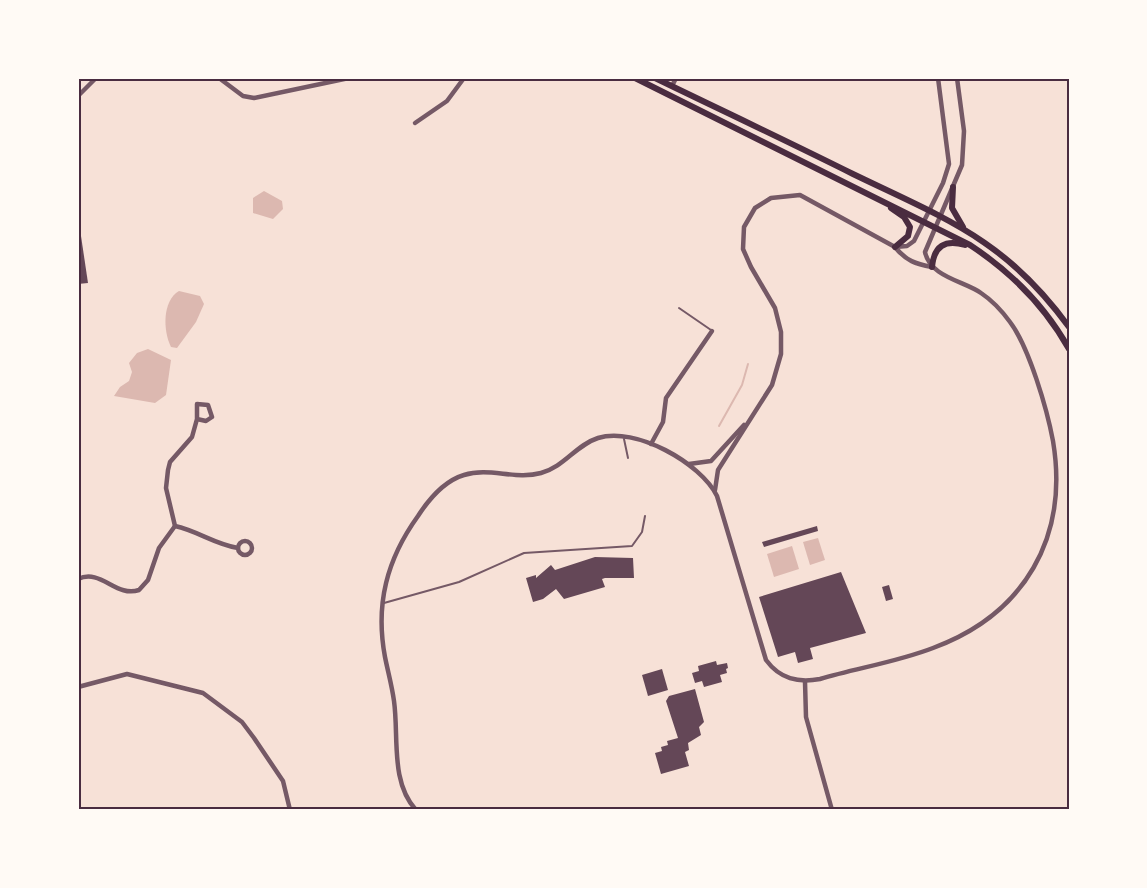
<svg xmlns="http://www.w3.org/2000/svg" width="1147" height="888" font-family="Lora,serif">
<rect width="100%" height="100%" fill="#f7e1d7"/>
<g fill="#dcb8b0">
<path d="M264 191 282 201 283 209 273 219 253 213V198Z"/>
<path d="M179 291 200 296 204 304 196 322 177 348 171 347C163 331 162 301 179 291Z"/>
<path d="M148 349 171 360 166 395 155 403 114 396 120 387 129 381 132 372 129 363 137 353Z"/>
<path d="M818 538 825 560 810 565 803 542Z"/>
<path d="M792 546 799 569 774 577 767 554Z"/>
</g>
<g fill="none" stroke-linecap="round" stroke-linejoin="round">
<path stroke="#dcb8b0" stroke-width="2" d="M719 426 742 385 748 364"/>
</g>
<g fill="#644757">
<path d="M81 236 88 283 78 284V237Z"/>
<path d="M817 526 818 531 764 547 762 542Z"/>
<path d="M595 557 633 558 634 578H605L602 579 605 587 564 599 556 589 543 599 533 602 526 578 536 575V578L551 565 555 570Z"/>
<path d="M841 572 866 633 810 648 813 659 798 663 795 652 778 657 759 597Z"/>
<path d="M889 585 893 599 886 601 882 587Z"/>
<path d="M716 661 717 665 727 663 728 668 726 669 727 673 720 675 722 682 704 687 702 681 695 683 692 673 699 671 698 666Z"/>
<path d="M662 669 668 690 648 696 642 675Z"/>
<path d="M695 689 704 722 699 727 701 735 688 743 689 750 685 752 689 766 661 774 655 753 662 751 661 747 668 745 667 741 678 738 666 701 669 696Z"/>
</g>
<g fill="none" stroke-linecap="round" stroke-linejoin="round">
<g stroke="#755966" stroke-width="2">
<path d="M679 308 711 330"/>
<path d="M624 439 628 458"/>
<path d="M384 603 459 582 524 553 632 546 642 532 645 516"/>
</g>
<g stroke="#755966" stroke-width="4.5">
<path d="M219 78 243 96 254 98 349 78"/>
<path d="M830 78H854"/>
<path d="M672 86 676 78"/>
<path d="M78 96 96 78"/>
<path d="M415 123 447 101 464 78"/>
<path d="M895 247 907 246 914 241 943 183 949 164 938 78"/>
<path d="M651 444 663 422 666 398 712 331"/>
<path d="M689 464 711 461 744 425"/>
<path d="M715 490 718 470 772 385 781 354V332L775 308 751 267 743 249 744 227 755 208 771 198 800 195 895 247C906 261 916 264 932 267"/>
<path d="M175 526 166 488 168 470 170 462 192 437 197 419V404L208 405 212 417 206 421 197 419"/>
<circle cx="245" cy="548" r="7"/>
<path d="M78 579C101 568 116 598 139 590L148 580 159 548 175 526C198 531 214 544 238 548"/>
<path d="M805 682 806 717 832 810"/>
<path d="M78 687 127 674 203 693 242 722 254 738 283 781 290 810"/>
<path d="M416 810C390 782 399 736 394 701 392 686 388 672 385 657 375 604 387 559 418 516 429 499 444 481 464 475 489 467 515 480 541 473 564 467 576 445 598 438 635 426 701 463 717 496L766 660C780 679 798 683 820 679 857 668 897 662 933 648 1025 614 1069 537 1053 441 1047 409 1029 347 1010 322 1002 311 993 301 981 293 964 281 930 277 925 252L962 165 964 131 957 78"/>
</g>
<g stroke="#4a2c40" stroke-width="6">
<path d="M635 78 970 245C1011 272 1045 306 1069 349"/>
<path d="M655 78C721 110 787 141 853 174 946 219 1005 239 1069 327"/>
<path d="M953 187 952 208 963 227"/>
<path d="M891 208 904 217 910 227 908 236 895 247"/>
<path d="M932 267C934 246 945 239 965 245"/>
</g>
</g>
<rect width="1147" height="888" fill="none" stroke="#fffaf5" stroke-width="159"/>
<rect x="80" y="80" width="988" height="728" fill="none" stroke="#4a2c40" stroke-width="2"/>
</svg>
